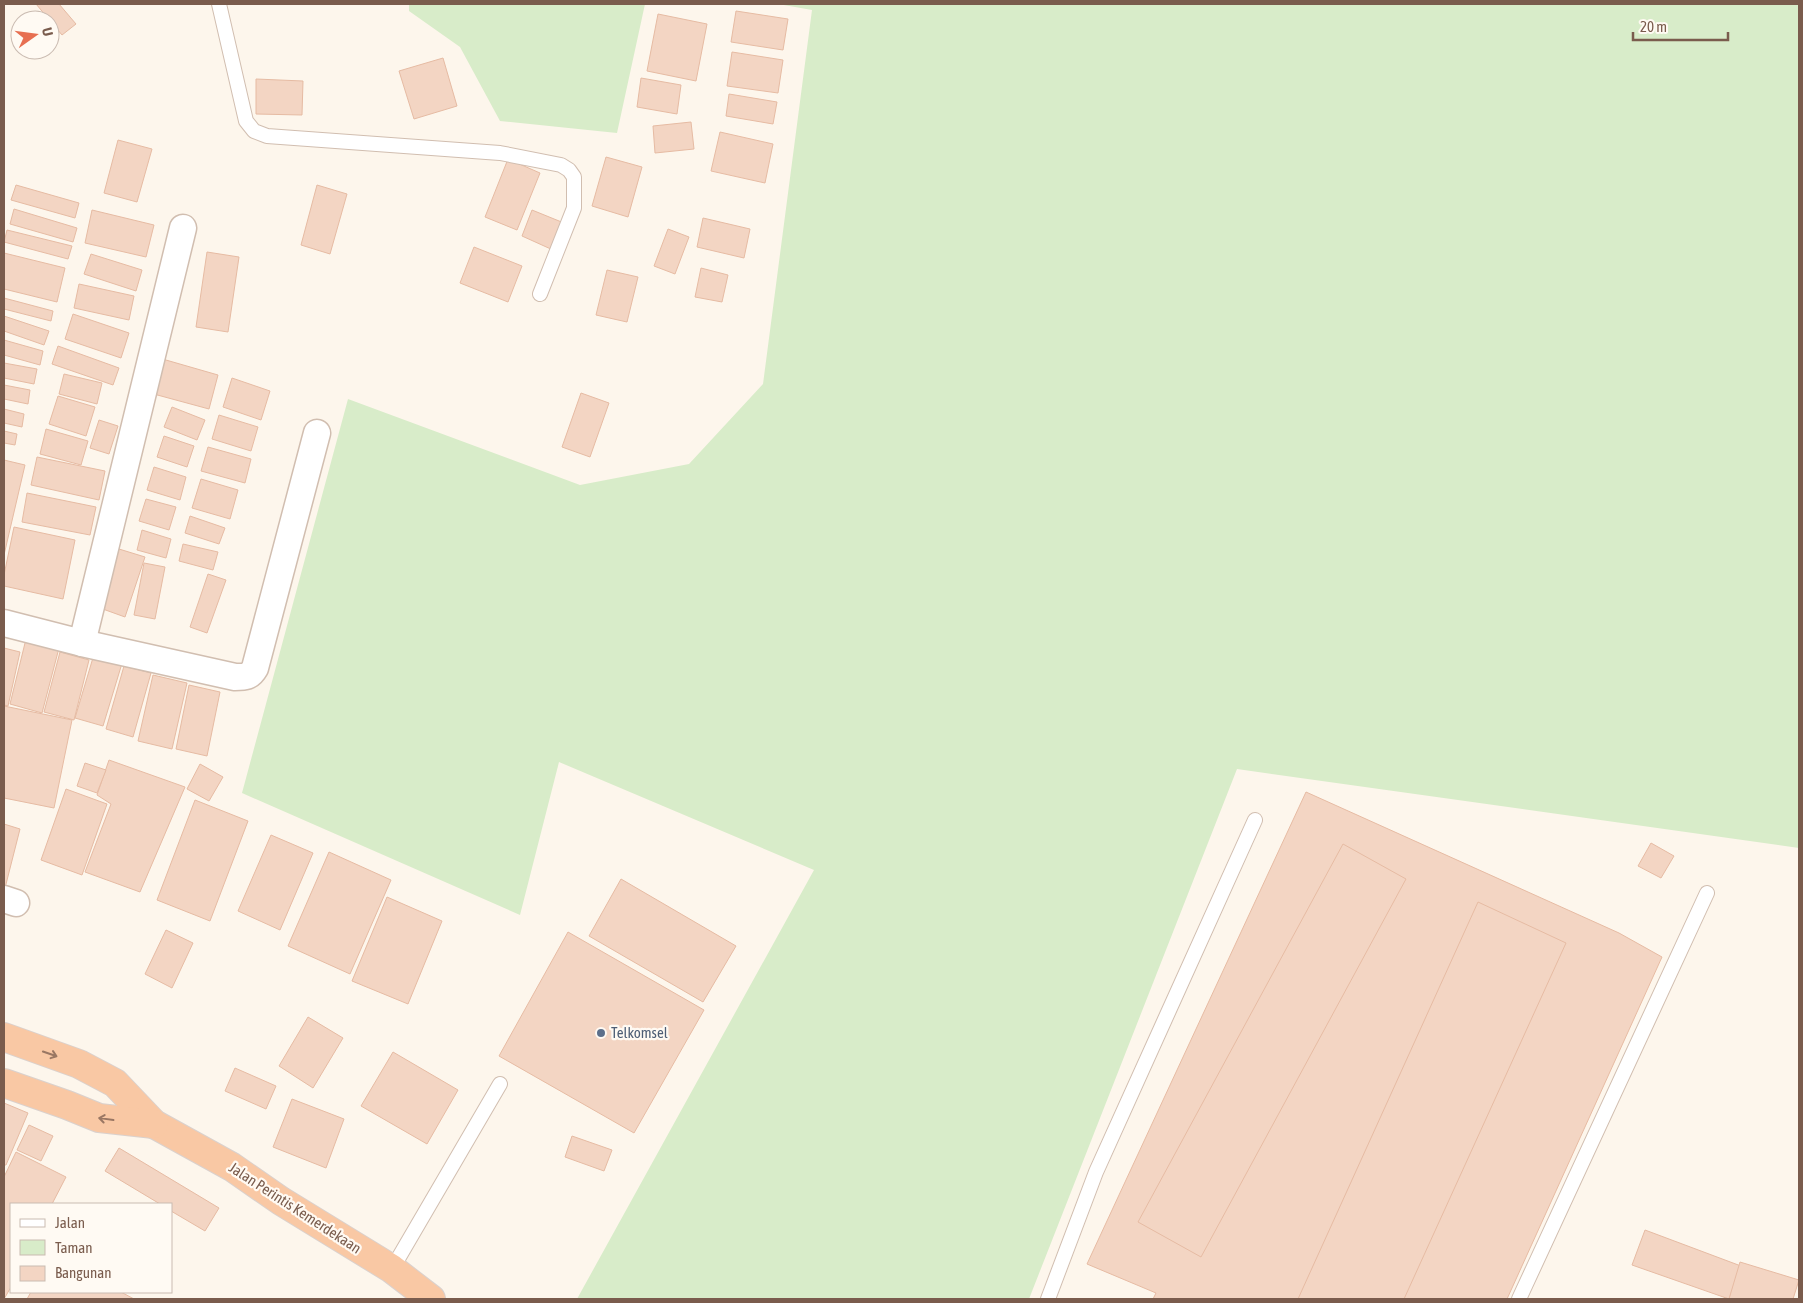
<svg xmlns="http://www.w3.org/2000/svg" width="1803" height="1303" font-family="'Asap Condensed',sans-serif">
<rect width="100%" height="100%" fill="#fdf6ec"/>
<g fill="#d8ecc9">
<path d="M409 4H645L617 133 500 121 460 47 409 11Z"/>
<path d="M778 4H1799V848L1237 769 1029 1299H577L814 870 559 762 520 915 242 793 348 399 580 485 689 464 763 384 812 10Z"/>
</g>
<g fill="#f3d5c3" stroke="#e6bba3">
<path d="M36 4H59L76 24 62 35Z"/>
<path d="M736 11 788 19 783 50 731 42Z"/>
<path d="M658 14 707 24 696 81 647 71Z"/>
<path d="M732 52 783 60 778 93 727 86Z"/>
<path d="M443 58 457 106 414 119 399 71Z"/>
<path d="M641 78 681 85 677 114 637 107Z"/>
<path d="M256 79 303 81 302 115 256 114Z"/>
<path d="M729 94 777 102 773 124 726 116Z"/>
<path d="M691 122 694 149 655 153 653 126Z"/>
<path d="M720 132 773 144 765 183 711 171Z"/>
<path d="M118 140 152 149 137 202 104 193Z"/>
<path d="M606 157 642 167 628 217 592 206Z"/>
<path d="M508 159 540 173 517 230 485 217Z"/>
<path d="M16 185 79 203 75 218 11 200Z"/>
<path d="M317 185 347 194 330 254 301 245Z"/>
<path d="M14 209 77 228 73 242 10 224Z"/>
<path d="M92 210 154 225 146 257 85 243Z"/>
<path d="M532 210 564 223 553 250 522 236Z"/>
<path d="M703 218 750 229 744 258 697 247Z"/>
<path d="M668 229 689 237 675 274 654 266Z"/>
<path d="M7 230 72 246 68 259 4 242Z"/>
<path d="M474 247 522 266 508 302 460 283Z"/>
<path d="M207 252 239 257 228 332 196 327Z"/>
<path d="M4 253 65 268 57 302 4 289Z"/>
<path d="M91 254 142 270 136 291 84 274Z"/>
<path d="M701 268 728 275 722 302 695 297Z"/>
<path d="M607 270 638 277 627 322 596 315Z"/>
<path d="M79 284 134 296 129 320 74 308Z"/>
<path d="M4 298 53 311 51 321 4 309Z"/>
<path d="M73 314 129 333 121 358 65 339Z"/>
<path d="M4 316 49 331 44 345 4 331Z"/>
<path d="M4 340 43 351 40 365 4 355Z"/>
<path d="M58 346 119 368 113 385 52 364Z"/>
<path d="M159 358 218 375 209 409 150 393Z"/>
<path d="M4 363 37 369 34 384 4 378Z"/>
<path d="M64 374 102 383 97 404 59 394Z"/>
<path d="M232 378 270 391 261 420 223 407Z"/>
<path d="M4 385 30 390 28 404 4 399Z"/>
<path d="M581 393 609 403 590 457 562 447Z"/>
<path d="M58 396 95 407 86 436 49 424Z"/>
<path d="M172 407 205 420 197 440 164 427Z"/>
<path d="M4 409 24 414 22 427 4 423Z"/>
<path d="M219 415 258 427 251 451 212 439Z"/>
<path d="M99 420 118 426 109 454 90 448Z"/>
<path d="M46 429 88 441 81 465 40 454Z"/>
<path d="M4 431 17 434 15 445 4 443Z"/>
<path d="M164 436 194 446 187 467 157 457Z"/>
<path d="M208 447 251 459 245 483 201 471Z"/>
<path d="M37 457 105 471 99 500 31 485Z"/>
<path d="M4 460 25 465 4 555Z"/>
<path d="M154 467 186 477 180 500 147 490Z"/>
<path d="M201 479 238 490 230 519 192 508Z"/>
<path d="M27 493 96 507 90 535 22 522Z"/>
<path d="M146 499 176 507 169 530 139 521Z"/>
<path d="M190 516 225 528 219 544 185 533Z"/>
<path d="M14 527 75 540 63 599 4 586V575Z"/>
<path d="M142 530 171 539 166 558 137 550Z"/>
<path d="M183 544 218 552 213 570 179 561Z"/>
<path d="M119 549 145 557 125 617 100 608Z"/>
<path d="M144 563 165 567 155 619 134 615Z"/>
<path d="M208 574 226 580 207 633 190 627Z"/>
<path d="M26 639 59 648 42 713 10 704Z"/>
<path d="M4 648 20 652 8 706 4 705Z"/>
<path d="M95 651 123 660 103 726 75 718Z"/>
<path d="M60 652 89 660 74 720 44 712Z"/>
<path d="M124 666 151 673 133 737 106 729Z"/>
<path d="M153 675 187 683 172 749 138 741Z"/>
<path d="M189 685 220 692 207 756 176 749Z"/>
<path d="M4 706 72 720 54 808 4 798Z"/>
<path d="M109 760 185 787 140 892 85 872 111 804 97 795Z"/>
<path d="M85 763 106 770 97 793 77 786Z"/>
<path d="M200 764 223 777 209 801 187 789Z"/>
<path d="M66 789 107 804 82 875 41 860Z"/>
<path d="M1306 792 1619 933 1662 957 1507 1299H1153L1156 1293 1087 1264Z"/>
<path d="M195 800 248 821 210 921 157 900Z"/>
<path d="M4 824 20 829 4 892Z"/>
<path d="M271 835 313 853 280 930 238 911Z"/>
<path d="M1651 843 1674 856 1661 878 1638 866Z"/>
<path d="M1343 844 1406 879 1201 1257 1138 1222Z"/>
<path d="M329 852 391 880 350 974 288 946Z"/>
<path d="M621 879 736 946 703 1002 589 936Z"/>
<path d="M387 897 442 921 408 1004 352 981Z"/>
<path d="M1478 902 1566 943 1404 1299H1298Z"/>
<path d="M166 930 193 943 172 988 145 974Z"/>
<path d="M568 932 704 1010 634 1133 499 1056Z"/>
<path d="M308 1017 343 1038 313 1088 279 1066Z"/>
<path d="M393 1052 458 1090 427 1144 361 1106Z"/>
<path d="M235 1068 276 1086 266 1109 225 1091Z"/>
<path d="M292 1099 344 1119 326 1168 273 1147Z"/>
<path d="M4 1103 28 1113 6 1165H4Z"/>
<path d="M29 1125 53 1136 41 1161 17 1150Z"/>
<path d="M572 1136 612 1150 604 1171 565 1157Z"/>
<path d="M119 1148 219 1208 205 1231 171 1211V1204H160L105 1171Z"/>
<path d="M16 1152 66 1177 52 1204H11V1287L4 1299V1177Z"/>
<path d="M1645 1230 1741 1266 1729 1299 1632 1265Z"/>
<path d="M1740 1262 1799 1280 1793 1299H1729Z"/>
<path d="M31 1292H121L134 1299H27Z"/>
</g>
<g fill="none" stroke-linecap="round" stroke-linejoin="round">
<g stroke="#d1beb0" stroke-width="16">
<g id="service">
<path d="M219 4 246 121 254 131 267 136 500 153 561 165 569 170 574 177V208L540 294"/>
<path d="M392 1269 500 1084"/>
<path d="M1048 1299 1096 1172 1255 820"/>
<path d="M1519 1299 1707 893"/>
</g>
</g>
<g stroke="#d1beb0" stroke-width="29">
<g id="minor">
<path d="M4 623 82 643 235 677C245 677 250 677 255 668L317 433"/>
<path d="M82 643 183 228"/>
<path d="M4 899 16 903"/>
</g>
</g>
<g stroke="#dad1cd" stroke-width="30">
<g id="trunk">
<path d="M4 1037 79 1064 115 1083 154 1124 232 1167 281 1201 392 1269 431 1299"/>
<path d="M4 1083 67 1105 99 1118 154 1124"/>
</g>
</g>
<use href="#service" stroke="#fff" stroke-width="14"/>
<use href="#minor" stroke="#fff" stroke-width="26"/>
<use href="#trunk" stroke="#f9c8a4" stroke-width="28"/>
</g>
<defs><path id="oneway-shaft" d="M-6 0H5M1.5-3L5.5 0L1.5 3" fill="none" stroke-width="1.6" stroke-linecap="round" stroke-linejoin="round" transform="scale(1.25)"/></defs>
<g stroke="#9a7763">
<use href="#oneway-shaft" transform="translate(50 1054) rotate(19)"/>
<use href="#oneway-shaft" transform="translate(106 1119) rotate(-172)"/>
</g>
<circle fill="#5c6f8a" stroke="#fffaf3" stroke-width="2" cx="601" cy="1033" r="5"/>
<g text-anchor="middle" stroke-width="4.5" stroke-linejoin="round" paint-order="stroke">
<g font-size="15" fill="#4e5e75" stroke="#fffaf3" text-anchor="start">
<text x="611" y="1038">Telkomsel</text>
</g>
<g font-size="15" fill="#7a5c4d" stroke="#fffaf3">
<text transform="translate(295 1208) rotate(33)" y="5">Jalan Perintis Kemerdekaan</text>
</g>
</g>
<rect width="1803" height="1303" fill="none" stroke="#7a5c4d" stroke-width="10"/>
<rect x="10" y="1203" width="162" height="90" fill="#fffaf3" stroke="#cabbb1"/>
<rect x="20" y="1219" width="25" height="8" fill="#ffffff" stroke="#cabbb1"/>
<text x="55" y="1228" font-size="15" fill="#7a5c4d">Jalan</text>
<rect x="20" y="1240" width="25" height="15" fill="#d8ecc9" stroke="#cabbb1"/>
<text x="55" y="1253" font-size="15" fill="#7a5c4d">Taman</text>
<rect x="20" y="1266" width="25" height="15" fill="#f3d5c3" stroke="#cabbb1"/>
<text x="55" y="1278" font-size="15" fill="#7a5c4d">Bangunan</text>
<g transform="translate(35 35) rotate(76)"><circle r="24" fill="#fffaf3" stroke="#cabbb1"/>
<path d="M0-4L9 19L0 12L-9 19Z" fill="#e76f51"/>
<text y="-8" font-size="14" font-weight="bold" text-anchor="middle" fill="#7a5c4d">U</text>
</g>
<path d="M1633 32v8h95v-8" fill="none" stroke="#7a5c4d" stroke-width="2.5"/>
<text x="1640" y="32" font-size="15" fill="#7a5c4d" stroke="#fffaf3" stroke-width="4" paint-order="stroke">20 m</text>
</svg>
